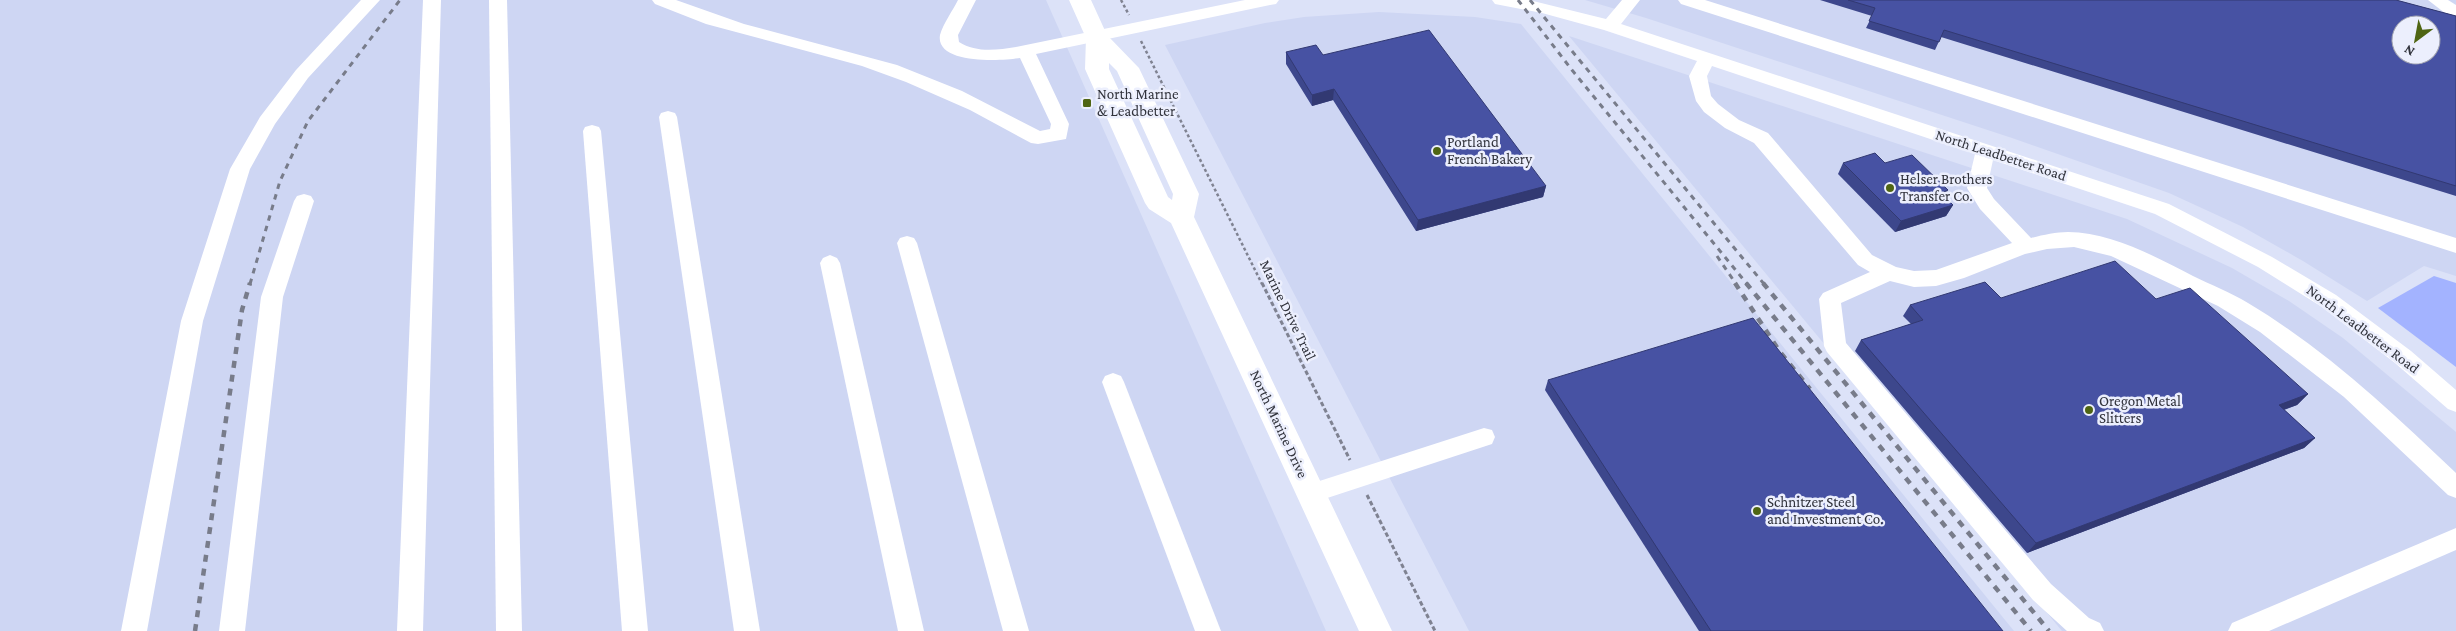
<svg xmlns="http://www.w3.org/2000/svg" width="2456" height="631" font-family="'Crimson Pro',serif">
<rect width="100%" height="100%" fill="#dce2f8"/>
<g fill="#ced6f3" fill-rule="evenodd">
<path d="M0 0H1046L1326 631H0Z"/>
<path d="M1585 0H2456V276L2424 266 2367 301 2303 261 2243 227 2169 193 2012 138 1646 18ZM2401 25H2431V55H2401Z"/>
<path d="M1379 12 1475 17 1521 24 2014 631H1469L1165 45 1265 23 1304 17Z"/>
<path d="M1569 36 2127 219 2232 268 2289 301 2343 338 2456 432V631H2062Z"/>
</g>
<path fill="#a3b3ff" d="M2434 276 2456 283V367L2378 308Z"/>
<g fill="none" stroke-linecap="round" stroke-linejoin="round">
<g stroke="#7f8291" stroke-width="2.5" stroke-dasharray="3 2.5" stroke-linecap="butt">
<path d="M1121 0 1129 15"/>
<path d="M1141 41 1262 284"/>
</g>
<g stroke="#7f8291" stroke-width="3" stroke-dasharray="4.5 2.5" stroke-linecap="butt">
<path d="M1262 283 1350 460"/>
<path d="M1367 495 1435 631"/>
</g>
<g fill="#fff" fill-rule="evenodd">
<path d="M361 0H380L308 78 275 124 250 169 203 321 147 631H121L181 321 230 169 260 117 296 70Z"/>
<path d="M423 0H441L423 631H397Z"/>
<path d="M489 0H507L522 631H496Z"/>
<path d="M652 0H676L744 24 897 65 962 91 1040 131 1050 129 1051 124 1020 58C1003 61 935 65 940 35 943 24 953 10 958 0H976L958 35 959 42C976 53 997 50 1016 47L1245 0H1279L1276 4 1270 5 1036 54 1069 124 1066 139 1038 144 1031 143 970 110 906 82 862 66 706 24 655 4Z"/>
<path d="M1492 0H1529L1606 19 1622 0H1640L1621 24 2169 204 2272 257 2336 295 2411 351 2456 390V412L2448 409 2395 363 2322 307 2258 267 2155 214 1993 160 1987 188 1994 199 2031 238C2043 235 2056 232 2068 232 2111 232 2156 257 2193 276 2211 285 2230 292 2248 303 2325 349 2391 411 2456 473V498L2448 495 2344 397 2260 332 2218 306 2111 256 2074 247 2047 249 2025 254 1964 278 1936 286 1914 287 1890 281 1841 303 1846 343 2051 584 2089 618 2100 623 2104 631H2067L2033 600 1827 352 1824 346 1819 299 1823 293 1870 272 1858 265 1754 143 1725 128 1704 112 1696 101 1689 76 1697 61 1604 30 1542 13 1495 4ZM1712 66 1975 154 1967 188 1980 209 2012 243 1936 270 1914 271 1896 267 1872 255 1768 133 1739 120 1718 104 1711 96 1707 76Z"/>
<path d="M1678 0H1705L2456 238V253L1681 4Z"/>
<path d="M2428 0H2448L2456 5V18L2450 17Z"/>
<path d="M668 111 675 113 677 117 760 631H734L659 117 661 113Z"/>
<path d="M592 125 599 127 601 131 648 631H622L583 131 585 127Z"/>
<path d="M304 194 311 196 314 201 283 297 245 631H219L261 297 294 201 297 196Z"/>
<path d="M907 236 914 238 917 243 1029 631H1003L897 243 900 238Z"/>
<path d="M830 255 837 258 840 263 924 631H898L820 263 823 258Z"/>
<path d="M1113 373 1121 376 1124 382 1221 631H1195L1102 382 1105 376Z"/>
<path d="M1484 428 1492 430 1495 437 1492 444 1312 503 1304 500 1300 493 1304 486Z"/>
<path d="M2456 528V550L2269 631H2228L2232 623Z"/>
</g>
<path fill="#fff" fill-rule="evenodd" d="M1069 0H1091L1107 35 1139 68 1199 194 1194 217 1392 631H1359L1171 223 1149 209 1145 203 1085 69 1086 38ZM1109 63 1117 71 1173 194 1172 200 1168 197 1109 69Z"/>
<g stroke="#787c8a" stroke-width="3" stroke-dasharray="5.5 5.5" stroke-linecap="butt">
<path d="M1518 0 1572 70 1747 284"/>
<path d="M1530 0 1764 284"/>
<path d="M1717 256 1736 284"/>
<path d="M250 284 280 181 308 121 400 0"/>
</g>
<g stroke="#787c8a" stroke-width="4.5" stroke-dasharray="7 7" stroke-linecap="butt">
<path d="M1735 283 1780 352 1810 389"/>
<path d="M1746 283 2031 631"/>
<path d="M1763 283 2049 631"/>
<path d="M195 631 242 310 250 283"/>
</g>
</g>
<g fill="#3d478c">
<path d="M1820 0H2396L2456 16V196L1941 37 1935 50 1866 28 1872 16Z"/>
<path d="M1286 52 1323 55 1546 186 1543 197 1416 231 1333 100 1312 106 1286 64Z"/>
<path d="M1843 163H1885L1953 205 1946 216 1895 232 1838 174Z"/>
<path d="M2001 298 2156 299 2308 394 2297 405 2284 410 2315 438 2304 448 2027 553 1855 351 1861 340 1911 324 1903 316 1910 305Z"/>
<path d="M1548 380 2003 631H1699L1545 390Z"/>
</g>
<g fill="#323972">
<path d="M1334 89 1333 100 1312 106V95Z"/>
<path d="M1546 186 1543 197 1416 231 1418 220Z"/>
<path d="M1948 190 1942 202 1941 193Z"/>
<path d="M1953 205 1946 216 1895 232 1901 221Z"/>
<path d="M2308 394 2297 405 2268 415 2279 405Z"/>
<path d="M2315 438 2304 448 2027 553 2036 543Z"/>
</g>
<g fill="#4752a3" stroke="#323972" fill-rule="evenodd">
<path d="M1848 0H2396L2456 16V186L1944 30 1939 42 1869 21 1875 8ZM2401 25H2431V55H2401Z"/>
<path d="M1429 30 1546 186 1418 220 1334 89 1312 95 1286 52 1316 45 1323 55Z"/>
<path d="M1875 153 1885 163 1912 155 1948 190 1941 193 1953 205 1901 221 1843 163Z"/>
<path d="M2115 261 2156 299 2190 288 2308 394 2279 405 2315 438 2036 543 1861 340 1923 320 1910 305 1985 282 2001 298Z"/>
<path d="M1753 318 2003 631H1711L1548 380Z"/>
</g>
<g fill="#4f6513" stroke="#eceffd" stroke-width="2">
<rect x="1082" y="98" width="10" height="10" rx="2.5"/>
<circle cx="1437" cy="151" r="5"/>
<circle cx="1890" cy="188" r="5"/>
<circle cx="2089" cy="410" r="5"/>
<circle cx="1757" cy="511" r="5"/>
</g>
<g text-anchor="middle" stroke-width="5" stroke-linejoin="round" paint-order="stroke">
<g font-size="15" fill="#30323b" stroke="#eceffd" text-anchor="start">
<text x="1097" y="99">North Marine<tspan x="1097" dy="17">&amp; Leadbetter</tspan></text>
<text x="1447" y="147">Portland<tspan x="1447" dy="17">French Bakery</tspan></text>
<text x="1900" y="184">Helser Brothers<tspan x="1900" dy="17">Transfer Co.</tspan></text>
<text x="2099" y="406">Oregon Metal<tspan x="2099" dy="17">Slitters</tspan></text>
<text x="1767" y="507">Schnitzer Steel<tspan x="1767" dy="17">and Investment Co.</tspan></text>
</g>
<g font-size="15" fill="#30323b" stroke="#eceffd">
<text transform="translate(2001 155) rotate(18)" y="5">North Leadbetter Road</text>
<text transform="translate(1288 310) rotate(64)" y="5">Marine Drive Trail</text>
<text transform="translate(2363 329) rotate(37)" y="5">North Leadbetter Road</text>
<text transform="translate(1279 424) rotate(65)" y="5">North Marine Drive</text>
</g>
</g>
<g transform="translate(2416 40) rotate(212)"><circle r="24" fill="#eceffd" stroke="#a1a3af"/>
<path d="M0-4L9 19L0 12L-9 19Z" fill="#4f6513"/>
<text y="-8" font-size="14" font-weight="bold" text-anchor="middle" fill="#30323b">N</text>
</g>
</svg>
